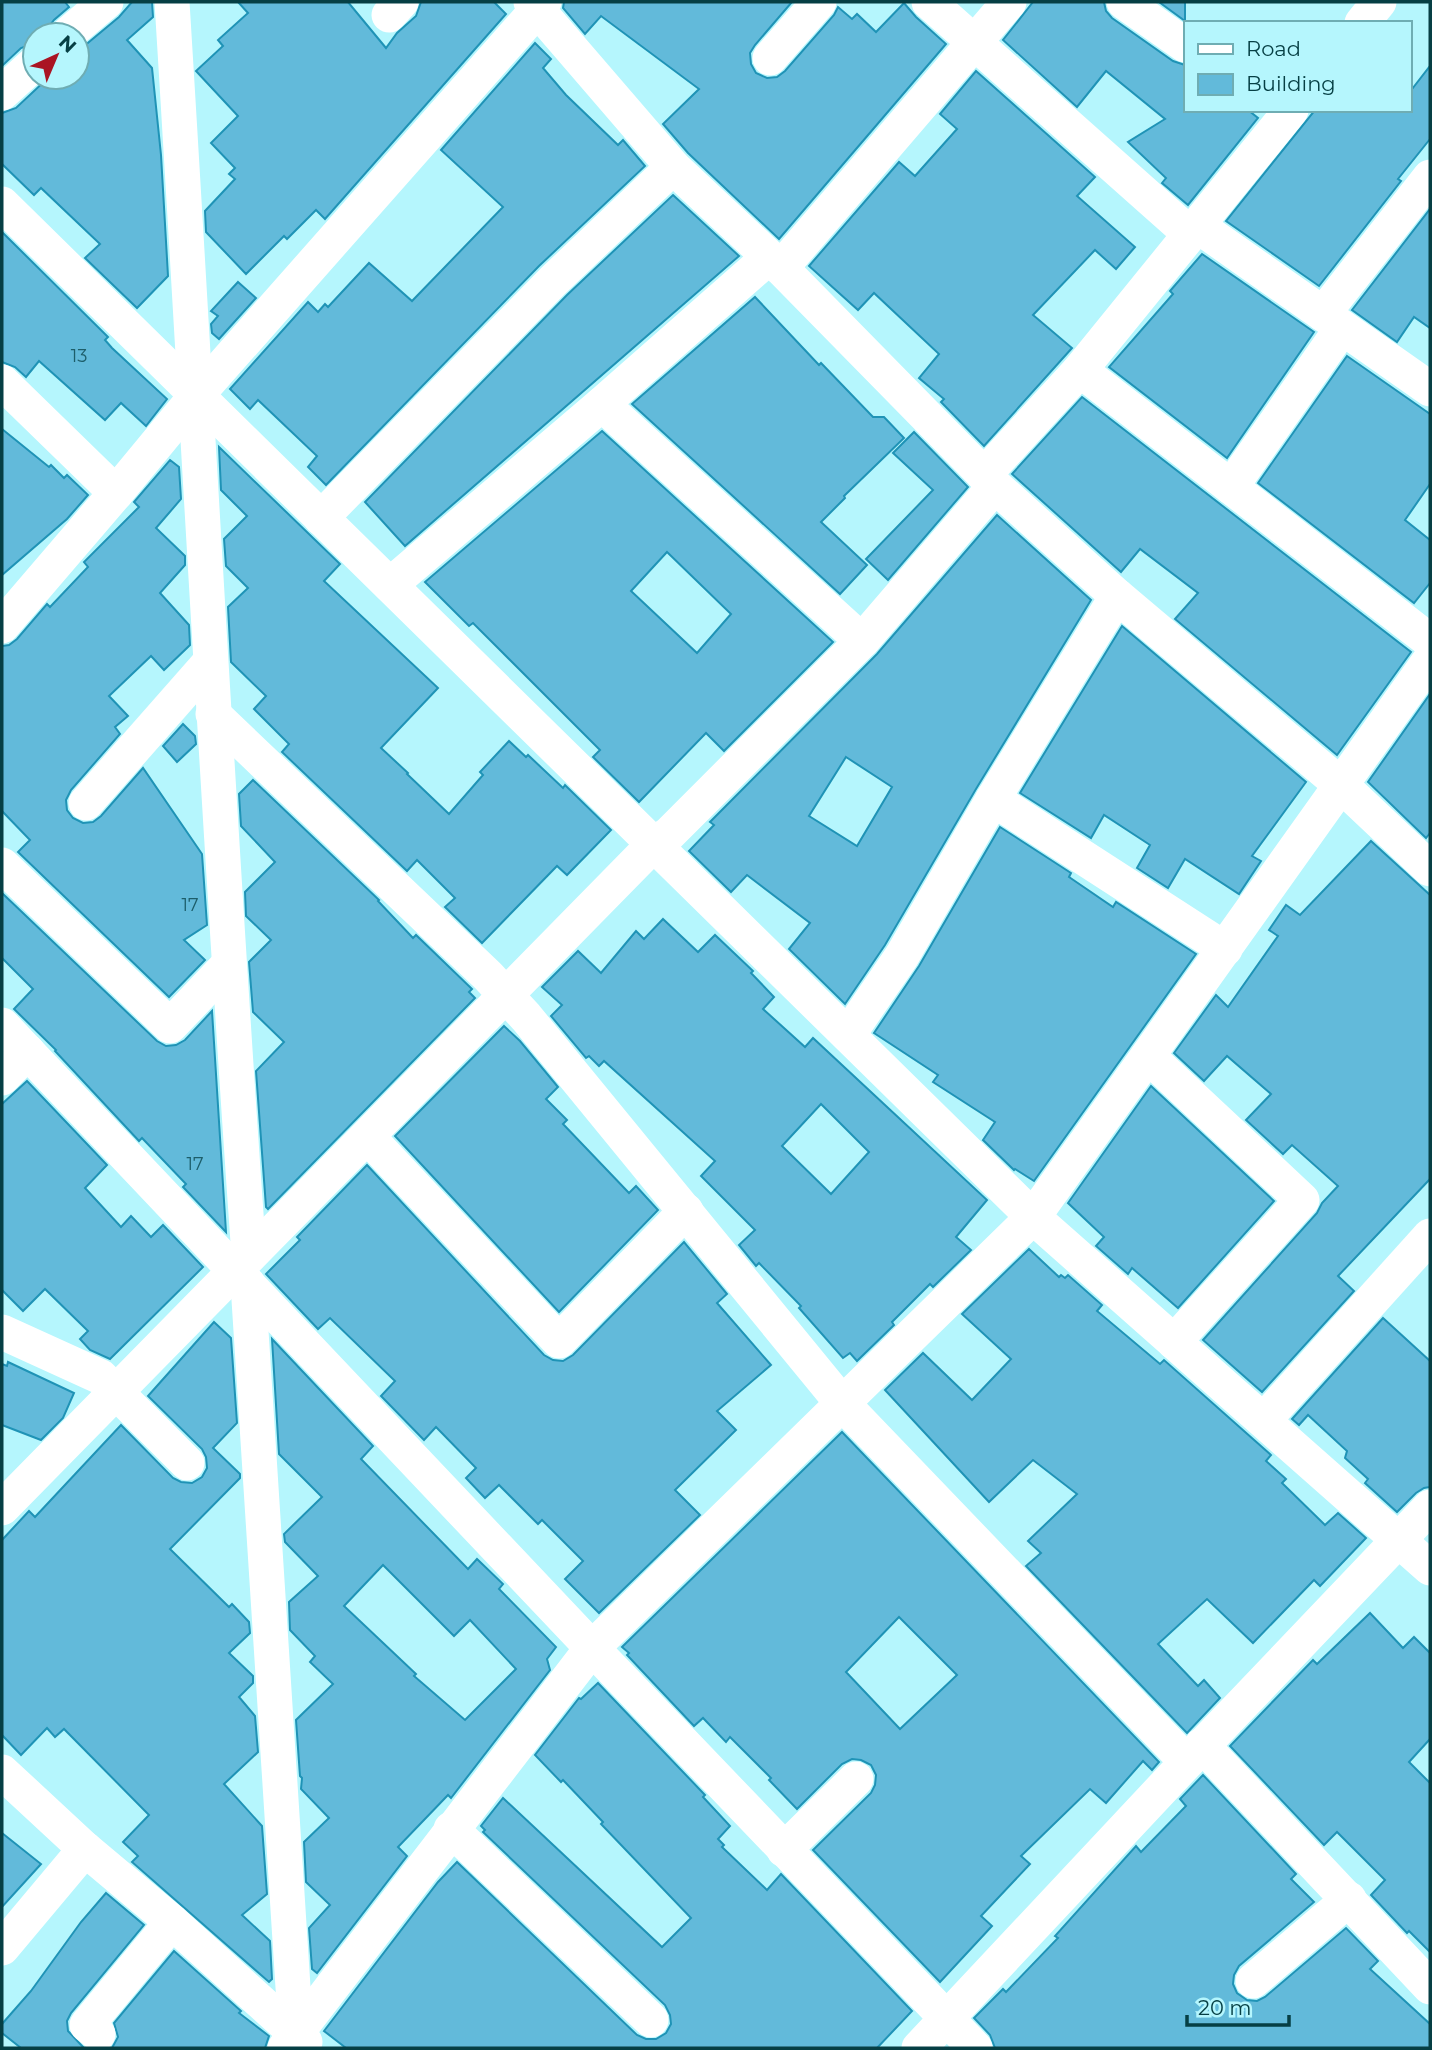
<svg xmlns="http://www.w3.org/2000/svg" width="1432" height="2050" font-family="Montserrat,sans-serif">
<rect width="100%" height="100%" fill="#b5f6fd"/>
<g fill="#62bada" stroke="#1f93b6" stroke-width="2" fill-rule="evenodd">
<path d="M2 2H65L69 7 54 20 48 28 47 35H35V43L21 48 2 66Z"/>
<path d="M132 2H152L153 17 127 40 152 68 161 155 168 276 137 308 85 258 100 244 41 188 34 195 2 164V113L16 108 49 77H77V52L119 17Z"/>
<path d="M238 2H348L386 48 397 33 416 16 421 2H494L506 14 325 219 316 210 287 239 284 236 246 274 206 232 205 211 235 179 229 174 235 168 211 143 238 116 196 71 223 46 218 40 248 13Z"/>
<path d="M564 2H792L755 45 750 53 751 64 756 73 767 78 777 77 785 71 834 15 838 7 852 19 857 14 876 32 904 3 916 17 946 44 779 239 688 153 663 124 699 89 601 16 585 34 563 8Z"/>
<path d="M1033 2H1104L1106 11 1112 18 1173 61 1185 65V110H1248L1258 118 1188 205 1162 183 1166 178 1128 142 1165 119 1106 71 1077 107 1003 40Z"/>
<path d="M1159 2H1185V21Z"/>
<path d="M535 43 551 59 543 68 566 95 618 145 623 140 645 166 539 266 326 485 308 467 317 456 258 400 250 409 230 389 308 302 318 312 325 304 328 307 369 263 412 301 503 207 441 150Z"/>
<path d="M1430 66V139L1398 179 1401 181 1319 286 1226 221 1315 110H1409V93Z"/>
<path d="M976 71 1095 177 1077 196 1135 247 1116 269 1095 250 1033 315 1072 348 984 446 941 402 944 399 919 378 939 354 874 293 858 310 809 266 899 162 915 176 957 129 940 114Z"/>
<path d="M673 195 739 256 405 546 365 502 567 295Z"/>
<path d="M1430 209V328L1414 317 1397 342 1352 310Z"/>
<path d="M2 232 108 337 105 340 112 348 167 399 146 426 121 403 105 420 39 361 26 377 15 367 2 362Z"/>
<path d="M1202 254 1314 332 1227 458 1109 367 1173 294 1170 291Z"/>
<path d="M238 282 256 298 219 339 212 333 211 324 218 316 211 311Z"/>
<path d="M755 297 819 365 821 363 873 417H884L904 438 844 496 845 498 821 522 867 565 840 594 632 404Z"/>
<path d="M1347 356 1430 414V484L1405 520 1430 540V583L1414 603 1258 483Z"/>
<path d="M1082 397 1411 652 1337 755 1175 619 1198 593 1140 549 1121 572 1012 474Z"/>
<path d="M2 429 49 467 51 465 64 478 67 475 88 495 67 519 2 575Z"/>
<path d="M602 431 833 642 724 751 706 733 639 802 593 757 600 750 473 623 469 626 425 582ZM667 552 731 614 697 653 631 591Z"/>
<path d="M914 432 968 487 888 580 866 559 933 490 893 453Z"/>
<path d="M219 447 340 564 324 581 438 688 381 748 408 773 407 774 449 814 483 775 480 772 509 741 526 757 528 755 563 788 565 785 611 830 567 875 557 866 482 943 445 907 455 898 417 860 407 871 282 752 289 744 254 709 266 696 231 662 228 607 248 588 226 566 224 539 247 516 221 490Z"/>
<path d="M170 460 179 467 181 499 156 528 185 556V565L160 593 189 625 190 645 164 670 151 656 109 696 128 716 115 727 120 734 71 790 66 800 67 810 73 818 83 823 93 822 101 816 143 768 202 854 207 925 184 940 205 960 169 997 18 852 30 840 2 811V646L9 645 17 639 47 604 50 607 88 567 84 562 139 507 134 502Z"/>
<path d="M997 515 1091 600 976 789 885 945 845 1004 789 949 810 923 747 875 731 892 689 851 714 825 710 822 877 654ZM846 757 892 787 857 846 809 816Z"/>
<path d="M1122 626 1306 782 1252 856 1261 861 1239 894 1185 859 1168 888 1137 868 1150 845 1104 815 1091 838 1020 793Z"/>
<path d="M1430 694V833L1426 838 1368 782Z"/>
<path d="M183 724 195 736 196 744 177 762 163 746Z"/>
<path d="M253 780 379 900 378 901 413 938 416 935 472 989 469 992 475 998 268 1209 266 1207 256 1071 284 1042 253 1012 249 962 271 940 246 916 245 892 275 862 241 826 239 794Z"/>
<path d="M1000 827 1071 873 1069 877 1113 907 1116 902 1196 954 1034 1181 1015 1169 1014 1170 983 1140 995 1122 933 1082 938 1075 874 1033 919 966Z"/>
<path d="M1371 841 1430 895V1179L1338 1276 1354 1291 1262 1392 1203 1340 1317 1213 1322 1203 1338 1186 1292 1145 1283 1154 1246 1120 1271 1094 1227 1056 1204 1081 1174 1053 1216 995 1228 1007 1278 936 1269 930 1286 905 1300 915Z"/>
<path d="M2 893 157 1041 166 1046 176 1045 185 1040 212 1011 226 1232 183 1187 186 1184 142 1138 139 1141 55 1051 56 1050 14 1009 33 989 2 958Z"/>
<path d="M663 919 698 952 715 935 753 971 751 973 774 997 763 1009 805 1047 813 1038 987 1200 956 1237 971 1250 933 1287 930 1284 892 1322 894 1325 857 1361 850 1353 843 1358 799 1308 801 1306 759 1263 756 1266 739 1245 755 1230 701 1176 715 1161 604 1061 599 1066 589 1056 586 1058 551 1016 562 1005 542 987 578 951 601 973 636 931 644 939ZM821 1104 869 1152 831 1194 782 1146Z"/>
<path d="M504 1026 520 1041 558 1087 546 1099 567 1120 563 1124 629 1193 636 1186 658 1210 559 1312 395 1136Z"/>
<path d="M27 1081 107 1165 85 1188 121 1227 131 1216 151 1237 163 1225 203 1267 110 1359 90 1350 80 1339 88 1331 45 1289 23 1311 2 1290V1104Z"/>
<path d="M1151 1086 1274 1201 1178 1308 1132 1268 1128 1274 1096 1246 1104 1237 1068 1203Z"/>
<path d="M367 1165 544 1355 553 1360 563 1361 573 1355 684 1242 727 1294 717 1303 771 1365 717 1411 736 1430 675 1490 700 1515 599 1613 565 1579 583 1561 542 1520 538 1524 499 1485 485 1498 466 1478 476 1468 436 1427 424 1440 381 1396 395 1381 330 1318 318 1329 266 1274 300 1240 297 1237Z"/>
<path d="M1029 1249 1059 1277 1061 1275 1065 1278 1068 1275 1102 1305 1097 1311 1160 1364 1164 1360 1271 1455 1266 1461 1286 1479 1282 1483 1325 1525 1338 1513 1366 1538 1320 1586 1314 1580 1253 1643 1207 1599 1158 1644 1198 1686 1204 1680 1220 1698 1187 1733 1026 1566 1041 1553 1028 1541 1077 1494 1033 1460 989 1502 885 1390 923 1353 972 1400 1011 1359 962 1314Z"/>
<path d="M1383 1318 1430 1361V1487L1424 1488 1416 1493 1397 1512 1365 1483 1368 1479 1345 1458 1347 1451 1308 1415 1299 1425 1292 1419Z"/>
<path d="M214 1322 231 1338 237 1423 213 1448 240 1474V1478L170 1549 229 1607 232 1604 249 1622 250 1633 229 1653 253 1676V1683L239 1697 255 1716 258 1752 224 1784 262 1826 267 1894 242 1915 270 1941 272 1979 269 1982 132 1862 138 1856 123 1842 149 1815 64 1729 55 1737 47 1728 21 1755 2 1735V1540L29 1511 35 1517 121 1425 173 1478 181 1482 192 1483 202 1477 207 1468 206 1457 202 1449 148 1396Z"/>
<path d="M272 1339 373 1446 361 1459 468 1569 477 1559 503 1584 499 1589 556 1647 547 1659 550 1670 451 1798 448 1795 398 1847 407 1856 317 1973 312 1969 309 1928 330 1905 306 1882 304 1842 329 1818 301 1789 302 1778 300 1776 296 1720 333 1684 310 1662 315 1656 290 1630 289 1602 318 1576 285 1542 284 1534 322 1497 279 1454ZM383 1565 454 1636 470 1620 516 1669 465 1720 414 1676 416 1674 344 1606Z"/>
<path d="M8 1362 74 1393 63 1418 41 1440 2 1425V1364L7 1366Z"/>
<path d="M842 1432 1159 1762 1152 1770 1143 1761 1106 1803 1090 1789 1021 1856 1030 1864 981 1916 992 1926 940 1982 813 1850 871 1793 875 1785 876 1775 871 1765 861 1760 852 1759 842 1764 797 1809 769 1780 771 1778 730 1737 726 1742 703 1718 694 1726 627 1655 629 1653 622 1647ZM899 1617 957 1675 900 1729 846 1672Z"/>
<path d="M1370 1613 1403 1648 1414 1637 1430 1653V1739L1409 1762 1430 1783V1952L1409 1931 1407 1933 1371 1895 1385 1880 1337 1832 1324 1845 1230 1746 1313 1660 1317 1664Z"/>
<path d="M598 1683 705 1795 703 1797 730 1826 718 1839 724 1845 722 1847 767 1890 781 1874 912 2011 877 2048H346L324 2031 438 1882 457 1862 637 2035 646 2039H656L666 2033 671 2024 670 2015 665 2005 483 1832 485 1830 481 1826 503 1798 662 1947 691 1918 601 1824 603 1822 563 1780 561 1782 535 1755 579 1698 581 1699Z"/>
<path d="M1203 1775 1296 1874 1291 1879 1314 1902 1239 1966 1234 1975 1233 1984 1237 1993 1247 2000 1257 2001 1265 1997 1346 1928 1378 1961 1370 1969 1430 2024V2048H995L990 2035 974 2018 1003 1989 1006 1992 1058 1938 1055 1936 1136 1846 1141 1852 1186 1806 1180 1799Z"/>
<path d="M2 1833 41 1864 2 1907Z"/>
<path d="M106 1893 144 1925 71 2013 67 2021 68 2031 84 2048H21L2 2033V2024L31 1991 81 1922Z"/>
<path d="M174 1951 241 2011 239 2013 269 2036 265 2048H112L118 2037 114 2023Z"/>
</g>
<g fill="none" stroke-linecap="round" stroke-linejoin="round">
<g stroke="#fff" stroke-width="35">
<path d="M172 2C198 420 219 838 249 1256"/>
<path d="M531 2 673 167 781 268 995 486 1117 596 1341 785 1430 869"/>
<path d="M929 2 1190 234"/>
<path d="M1124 2 1185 45"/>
<path d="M389 15 401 2"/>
<path d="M1362 23 1379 2"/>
<path d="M67 35 106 2"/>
<path d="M770 58 819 2"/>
<path d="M2 93 35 63"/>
<path d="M2 204 1033 1217 1430 1568"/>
<path d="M1198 226 1430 389"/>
<path d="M781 268 1009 2"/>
<path d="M1323 314 1430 177"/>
<path d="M1080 370 1430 641"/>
<path d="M2 382 116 493"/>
<path d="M602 404 862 641"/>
<path d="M984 475 1080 370 1291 110"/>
<path d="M1231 487 1342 328"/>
<path d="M321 518 553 281 673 167"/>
<path d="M390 585 602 404 768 258"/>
<path d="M2 626 116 493 197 395 544 2"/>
<path d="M213 714 488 976 526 1017 842 1403 1187 1762"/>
<path d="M993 799 1225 949"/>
<path d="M86 803 210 662"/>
<path d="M2 865 170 1026 228 965"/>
<path d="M2 1025 592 1648 975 2048"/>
<path d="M848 1035 902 956 993 799 1117 596"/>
<path d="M1148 1056 1302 1200 1174 1342"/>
<path d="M2 1078 28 1052"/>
<path d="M368 1137 559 1341 686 1211"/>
<path d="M248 1284 296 2034"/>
<path d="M2 1332 101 1377 187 1463"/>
<path d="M1264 1420 1430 1236"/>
<path d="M2 1508 654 844 669 834 862 641 995 486"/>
<path d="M1202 1745 1430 1987"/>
<path d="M2 1772 85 1849 172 1922 305 2042"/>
<path d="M451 1829 651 2020"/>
<path d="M784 1850 856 1779"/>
<path d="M2 1948 85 1849"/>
<path d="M1253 1981 1349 1899"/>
<path d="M98 2034 87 2025 172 1922"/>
<path d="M285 2048 592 1648 1033 1217 1430 660"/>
<path d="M919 2048 1187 1762 1430 1507"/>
</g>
</g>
<g text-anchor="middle" stroke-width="5" stroke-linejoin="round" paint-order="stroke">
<g font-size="18" fill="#1d5e6a">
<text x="79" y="362">13</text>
<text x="190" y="911">17</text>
<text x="195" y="1170">17</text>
</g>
</g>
<rect width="1432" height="2050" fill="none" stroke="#063f44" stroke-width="7"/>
<rect x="1184" y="21" width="228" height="91" fill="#b5f6fd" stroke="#6fadb3" stroke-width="2"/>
<rect x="1198" y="44" width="35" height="10" fill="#ffffff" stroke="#6fadb3" stroke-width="2"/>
<text x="1246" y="56" font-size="21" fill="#063f44">Road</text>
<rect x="1198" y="74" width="35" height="21" fill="#62bada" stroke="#6fadb3" stroke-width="2"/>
<text x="1246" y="91" font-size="21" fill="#063f44">Building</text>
<g transform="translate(56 56) rotate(44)"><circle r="33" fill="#b5f6fd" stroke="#6fadb3" stroke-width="2"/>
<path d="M0-5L12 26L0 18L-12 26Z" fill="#aa1423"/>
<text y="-10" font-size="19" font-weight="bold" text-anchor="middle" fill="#063f44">N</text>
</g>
<path d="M1187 2015v10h102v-10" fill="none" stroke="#063f44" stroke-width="3.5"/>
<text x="1198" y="2015" font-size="21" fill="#063f44" stroke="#b5f6fd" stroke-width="5" paint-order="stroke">20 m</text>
</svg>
